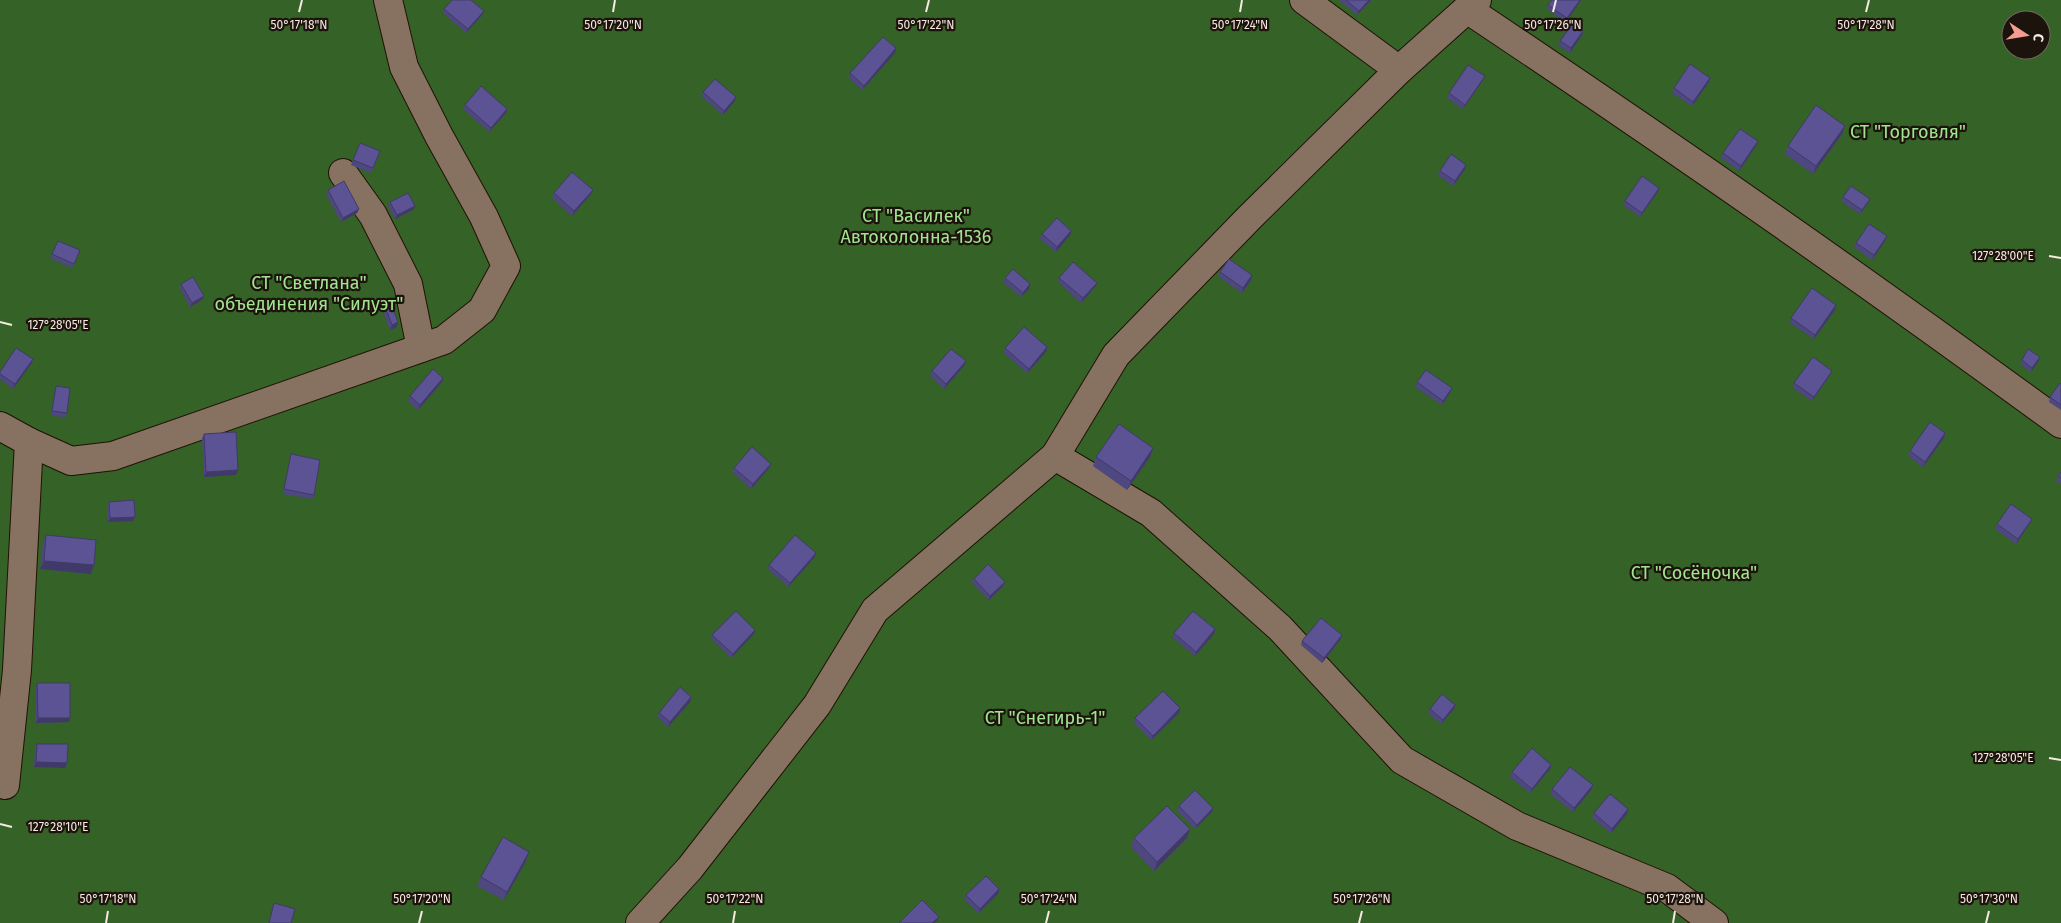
<svg xmlns="http://www.w3.org/2000/svg" width="2061" height="923" font-family="'Fira Sans',sans-serif">
<rect width="100%" height="100%" fill="#3b291a"/>
<path fill="#346227" fill-rule="evenodd" d="M0 0H2061V923H0ZM2011 20H2041V50H2011Z"/>
<g fill="none" stroke-linecap="round" stroke-linejoin="round">
<g stroke="#211104" stroke-width="30">
<g id="minor">
<path d="M1304 0 1399 70"/>
<path d="M1467 9C1668 143 1866 281 2061 424"/>
<path d="M343 173 373 215 408 284 421 348"/>
<path d="M0 426 29 442 71 461 113 456 444 340 482 310 506 266 484 217 439 136 404 67 388 0"/>
<path d="M1055 456 1151 513 1280 628 1402 760 1517 826 1667 888 1714 923"/>
<path d="M5 785 17 670 29 442"/>
<path d="M640 923 690 868 817 705 875 610 1055 456 1116 355 1250 217 1399 70 1477 0"/>
</g>
</g>
<use href="#minor" stroke="#877262" stroke-width="28"/>
</g>
<g fill="#4f4780">
<path d="M1339 0H1371L1357 15Z"/>
<path d="M1581 0 1566 22 1547 9 1548 5Z"/>
<path d="M444 9 484 11 482 15 466 33 443 13Z"/>
<path d="M1582 35 1570 53 1558 45 1560 41Z"/>
<path d="M896 48 895 53 862 90 849 78 850 73Z"/>
<path d="M1710 78 1709 82 1692 106 1672 93 1674 88Z"/>
<path d="M1483 80 1463 109 1447 98 1449 93Z"/>
<path d="M703 92 736 97 734 102 723 115 701 96Z"/>
<path d="M465 105 507 109 506 113 489 132 463 109Z"/>
<path d="M1845 126 1842 134 1813 174 1785 154 1788 146Z"/>
<path d="M360 143 380 151 371 173 351 165Z"/>
<path d="M1756 146 1739 171 1721 158 1723 153Z"/>
<path d="M1466 165 1465 169 1453 186 1438 175 1440 171Z"/>
<path d="M1659 188 1657 193 1640 217 1623 205 1625 201Z"/>
<path d="M328 190 359 209 357 213 341 222 326 194Z"/>
<path d="M593 190 591 194 572 216 552 198 554 193Z"/>
<path d="M1843 197 1868 203 1860 214 1841 201Z"/>
<path d="M390 202 413 210 395 219 388 206Z"/>
<path d="M1042 234 1070 235 1056 252 1040 239Z"/>
<path d="M1885 241 1872 260 1854 247 1856 243Z"/>
<path d="M80 250 72 268 50 258 52 254Z"/>
<path d="M1220 272 1251 280 1242 293 1218 276Z"/>
<path d="M1005 278 1029 289 1021 297 1003 282Z"/>
<path d="M1059 278 1095 287 1081 303 1058 282Z"/>
<path d="M181 284 202 300 190 307 180 288Z"/>
<path d="M1836 305 1835 310 1814 339 1790 323 1791 318Z"/>
<path d="M386 309 397 327 390 330 384 314Z"/>
<path d="M1047 347 1046 352 1027 373 1004 353 1005 348Z"/>
<path d="M33 359 31 364 13 389 0 379V372Z"/>
<path d="M2022 360 2038 362 2031 372 2020 364Z"/>
<path d="M966 361 964 366 944 389 930 376 932 371Z"/>
<path d="M1830 375 1812 401 1793 388 1794 383Z"/>
<path d="M443 378 442 382 418 410 408 401 410 396Z"/>
<path d="M1417 382 1450 393 1442 405 1415 387Z"/>
<path d="M2061 384V410L2049 402 2050 397Z"/>
<path d="M56 386 67 413 65 418 51 415 55 390Z"/>
<path d="M1945 433 1944 438 1923 467 1908 456 1910 451Z"/>
<path d="M204 434 236 475 204 477 202 438Z"/>
<path d="M1153 448 1150 457 1127 490 1093 466 1096 457Z"/>
<path d="M291 454 314 495 312 499 283 494Z"/>
<path d="M771 464 769 468 751 489 732 472 734 468Z"/>
<path d="M2061 472V484L2056 481 2058 476Z"/>
<path d="M109 502 135 517 133 521 108 522 107 506Z"/>
<path d="M2032 519 2030 523 2016 544 1995 529 1997 524Z"/>
<path d="M46 535 91 574 40 569 43 544Z"/>
<path d="M816 553 814 558 788 587 768 569 769 565Z"/>
<path d="M974 579 1003 586 989 600 972 583Z"/>
<path d="M1174 633 1214 634 1195 656 1173 638Z"/>
<path d="M754 634 731 658 711 639 712 635Z"/>
<path d="M1342 635 1340 640 1322 663 1301 645 1302 641Z"/>
<path d="M37 683 69 722 36 723V688Z"/>
<path d="M691 697 690 702 668 727 657 717 659 713Z"/>
<path d="M1455 705 1454 709 1441 724 1428 713 1430 709Z"/>
<path d="M1180 708 1179 713 1151 740 1134 723 1135 718Z"/>
<path d="M37 744 67 763 65 768 34 767 35 748Z"/>
<path d="M1551 765 1550 769 1530 793 1510 777 1512 772Z"/>
<path d="M1552 789 1591 790 1573 812 1550 794Z"/>
<path d="M1179 806 1213 808 1212 812 1195 829 1177 811Z"/>
<path d="M1594 813 1627 814 1611 833 1592 818Z"/>
<path d="M1134 838H1187L1154 871 1131 847Z"/>
<path d="M526 861 504 900 477 886 481 877Z"/>
<path d="M999 889 998 894 978 913 964 899 966 895Z"/>
</g>
<g fill="#403a68">
<path d="M1369 0H1371L1357 15 1359 11Z"/>
<path d="M1580 0H1581L1566 22 1567 18Z"/>
<path d="M484 11 482 15 466 33 468 29Z"/>
<path d="M1583 31 1582 35 1570 53 1571 48Z"/>
<path d="M896 48 895 53 862 90 864 86Z"/>
<path d="M1485 76 1483 80 1463 109 1465 105Z"/>
<path d="M1710 78 1709 82 1692 106 1693 102Z"/>
<path d="M736 97 734 102 723 115 724 111Z"/>
<path d="M507 109 506 113 489 132 491 128Z"/>
<path d="M1845 126 1842 134 1813 174 1816 166Z"/>
<path d="M1758 141 1756 146 1739 171 1741 166Z"/>
<path d="M1466 165 1465 169 1453 186 1455 181Z"/>
<path d="M1659 188 1657 193 1640 217 1642 213Z"/>
<path d="M593 190 591 194 572 216 574 211Z"/>
<path d="M1870 199 1868 203 1860 214 1862 210Z"/>
<path d="M415 206 413 210 395 219 397 215Z"/>
<path d="M359 209 357 213 341 222 343 218Z"/>
<path d="M1071 231 1070 235 1056 252 1057 247Z"/>
<path d="M1887 236 1885 241 1872 260 1874 255Z"/>
<path d="M1252 275 1251 280 1242 293 1243 288Z"/>
<path d="M1097 283 1095 287 1081 303 1083 298Z"/>
<path d="M1030 284 1029 289 1021 297 1023 293Z"/>
<path d="M204 296 202 300 190 307 192 303Z"/>
<path d="M1836 305 1835 310 1814 339 1815 335Z"/>
<path d="M398 322 397 327 390 330 392 325Z"/>
<path d="M1047 347 1046 352 1027 373 1029 369Z"/>
<path d="M2040 357 2038 362 2031 372 2032 368Z"/>
<path d="M33 359 31 364 13 389 15 384Z"/>
<path d="M966 361 964 366 944 389 946 384Z"/>
<path d="M1832 371 1830 375 1812 401 1814 397Z"/>
<path d="M443 378 442 382 418 410 420 405Z"/>
<path d="M1452 388 1450 393 1442 405 1443 401Z"/>
<path d="M1945 433 1944 438 1923 467 1925 462Z"/>
<path d="M1153 448 1150 457 1127 490 1131 481Z"/>
<path d="M771 464 769 468 751 489 753 484Z"/>
<path d="M238 470 236 475 204 477 206 472Z"/>
<path d="M135 517 133 521 108 522 110 518Z"/>
<path d="M2032 519 2030 523 2016 544 2018 539Z"/>
<path d="M816 553 814 558 788 587 790 583Z"/>
<path d="M44 561 94 565 91 574 40 569Z"/>
<path d="M1005 582 1003 586 989 600 990 596Z"/>
<path d="M1215 629 1214 634 1195 656 1196 652Z"/>
<path d="M755 630 754 634 731 658 733 654Z"/>
<path d="M1342 635 1340 640 1322 663 1324 658Z"/>
<path d="M691 697 690 702 668 727 670 722Z"/>
<path d="M1455 705 1454 709 1441 724 1443 720Z"/>
<path d="M1180 708 1179 713 1151 740 1153 736Z"/>
<path d="M38 718H70L69 722 36 723Z"/>
<path d="M36 762 67 763 65 768 34 767Z"/>
<path d="M1551 765 1550 769 1530 793 1532 789Z"/>
<path d="M1593 785 1591 790 1573 812 1574 808Z"/>
<path d="M1213 808 1212 812 1195 829 1197 825Z"/>
<path d="M1628 809 1627 814 1611 833 1612 829Z"/>
<path d="M1190 829 1187 838 1154 871 1157 862Z"/>
<path d="M529 852 526 861 504 900 507 892Z"/>
<path d="M999 889 998 894 978 913 980 909Z"/>
<path d="M939 917 937 921 935 923H932Z"/>
</g>
<g fill="#5c5395" stroke="#403a68">
<path d="M452 0H471L484 11 468 29 444 9Z"/>
<path d="M1346 0H1369L1359 11Z"/>
<path d="M1552 0H1580L1567 18 1548 5Z"/>
<path d="M1573 23 1583 31 1571 48 1560 41Z"/>
<path d="M883 37 896 48 864 86 850 73Z"/>
<path d="M1690 64 1710 78 1693 102 1674 88Z"/>
<path d="M1468 65 1485 76 1465 105 1449 93Z"/>
<path d="M715 79 736 97 724 111 703 92Z"/>
<path d="M481 86 507 109 491 128 465 105Z"/>
<path d="M1816 105 1845 126 1816 166 1788 146Z"/>
<path d="M1740 129 1758 141 1741 166 1723 153Z"/>
<path d="M360 143 380 151 373 168 353 160Z"/>
<path d="M1451 154 1466 165 1455 181 1440 171Z"/>
<path d="M572 172 593 190 574 211 554 193Z"/>
<path d="M1642 176 1659 188 1642 213 1625 201Z"/>
<path d="M344 181 359 209 343 218 328 190Z"/>
<path d="M1851 186 1870 199 1862 210 1843 197Z"/>
<path d="M408 193 415 206 397 215 390 202Z"/>
<path d="M1057 218 1071 231 1057 247 1042 234Z"/>
<path d="M1869 224 1887 236 1874 255 1856 243Z"/>
<path d="M58 241 80 250 74 264 52 254Z"/>
<path d="M1229 259 1252 275 1243 288 1220 272Z"/>
<path d="M1073 262 1097 283 1083 298 1059 278Z"/>
<path d="M1013 269 1030 284 1023 293 1005 278Z"/>
<path d="M193 277 204 296 192 303 181 284Z"/>
<path d="M1812 288 1836 305 1815 335 1791 318Z"/>
<path d="M392 307 398 322 392 325 386 309Z"/>
<path d="M1024 327 1047 347 1029 369 1005 348Z"/>
<path d="M16 348 33 359 15 384 0 374V372Z"/>
<path d="M951 349 966 361 946 384 932 371Z"/>
<path d="M2028 349 2040 357 2032 368 2022 360Z"/>
<path d="M1813 357 1832 371 1814 397 1794 383Z"/>
<path d="M433 369 443 378 420 405 410 396Z"/>
<path d="M1426 370 1452 388 1443 401 1417 382Z"/>
<path d="M2060 383 2061 384V405L2050 397Z"/>
<path d="M56 386 70 388 67 413 52 411Z"/>
<path d="M1930 422 1945 433 1925 462 1910 451Z"/>
<path d="M1119 424 1153 448 1131 481 1096 457Z"/>
<path d="M236 432 238 470 206 472 204 434Z"/>
<path d="M752 447 771 464 753 484 734 468Z"/>
<path d="M291 454 320 460 314 495 284 489Z"/>
<path d="M2061 472V478L2058 476Z"/>
<path d="M134 500 135 517 110 518 109 502Z"/>
<path d="M2011 504 2032 519 2018 539 1997 524Z"/>
<path d="M46 535 96 540 94 565 44 561Z"/>
<path d="M795 535 816 553 790 583 769 565Z"/>
<path d="M988 564 1005 582 990 596 974 579Z"/>
<path d="M736 611 755 630 733 654 712 635Z"/>
<path d="M1193 611 1215 629 1196 652 1174 633Z"/>
<path d="M1321 618 1342 635 1324 658 1302 641Z"/>
<path d="M37 683H70V718H38Z"/>
<path d="M680 687 691 697 670 722 659 713Z"/>
<path d="M1163 691 1180 708 1153 736 1135 718Z"/>
<path d="M1442 694 1455 705 1443 720 1430 709Z"/>
<path d="M37 744H68L67 763 36 762Z"/>
<path d="M1532 748 1551 765 1532 789 1512 772Z"/>
<path d="M1570 767 1593 785 1574 808 1552 789Z"/>
<path d="M1195 790 1213 808 1197 825 1179 806Z"/>
<path d="M1610 794 1628 809 1612 829 1594 813Z"/>
<path d="M1167 806 1190 829 1157 862 1134 838Z"/>
<path d="M503 837 529 852 507 892 481 877Z"/>
<path d="M986 876 999 889 980 909 966 895Z"/>
<path d="M922 900 939 917 932 923H899Z"/>
<path d="M274 903 295 909 291 923H269Z"/>
</g>
<path fill="none" stroke="#f6eae0" stroke-width="2" d="M299 12 302 0M613 12 615 0M926 12 929 0M1240 12 1242 0M1553 12 1556 0M1866 12 1869 0M2049 256 2061 258M0 322 12 325M2049 758 2061 760M0 824 12 827M106 923 108 911M419 923 422 911M733 923 735 911M1046 923 1049 911M1359 923 1362 911M1673 923 1675 911M1986 923 1989 911"/>
<g text-anchor="middle" stroke-width="4.5" stroke-linejoin="round" paint-order="stroke">
<g font-size="18" fill="#a1e48f" stroke="#1c130d">
<text x="1908" y="138">СТ "Торговля"</text>
<text x="916" y="222">СТ "Василек"<tspan x="916" dy="21">Автоколонна-1536</tspan></text>
<text x="309" y="289">СТ "Светлана"<tspan x="309" dy="21">объединения "Силуэт"</tspan></text>
<text x="1694" y="579">СТ "Сосёночка"</text>
<text x="1045" y="724">СТ "Снегирь-1"</text>
</g>
</g>
<g font-size="12" text-anchor="middle" fill="#f6eae0" stroke="#1c130d" stroke-width="4.5" stroke-linejoin="round" paint-order="stroke">
<text x="299" y="29">50°17'18"N</text>
<text x="613" y="29">50°17'20"N</text>
<text x="926" y="29">50°17'22"N</text>
<text x="1240" y="29">50°17'24"N</text>
<text x="1553" y="29">50°17'26"N</text>
<text x="1866" y="29">50°17'28"N</text>
<text x="2003" y="260">127°28'00"E</text>
<text x="58" y="329">127°28'05"E</text>
<text x="2003" y="762">127°28'05"E</text>
<text x="58" y="831">127°28'10"E</text>
<text x="108" y="903">50°17'18"N</text>
<text x="422" y="903">50°17'20"N</text>
<text x="735" y="903">50°17'22"N</text>
<text x="1049" y="903">50°17'24"N</text>
<text x="1362" y="903">50°17'26"N</text>
<text x="1675" y="903">50°17'28"N</text>
<text x="1989" y="903">50°17'30"N</text>
</g>
<g transform="translate(2026 35) rotate(102)"><circle r="24" fill="#1c130d" stroke="#736961"/>
<path d="M0-4L9 19L0 12L-9 19Z" fill="#f59c91"/>
<text y="-8" font-size="14" font-weight="bold" text-anchor="middle" fill="#f6eae0">С</text>
</g>
</svg>
